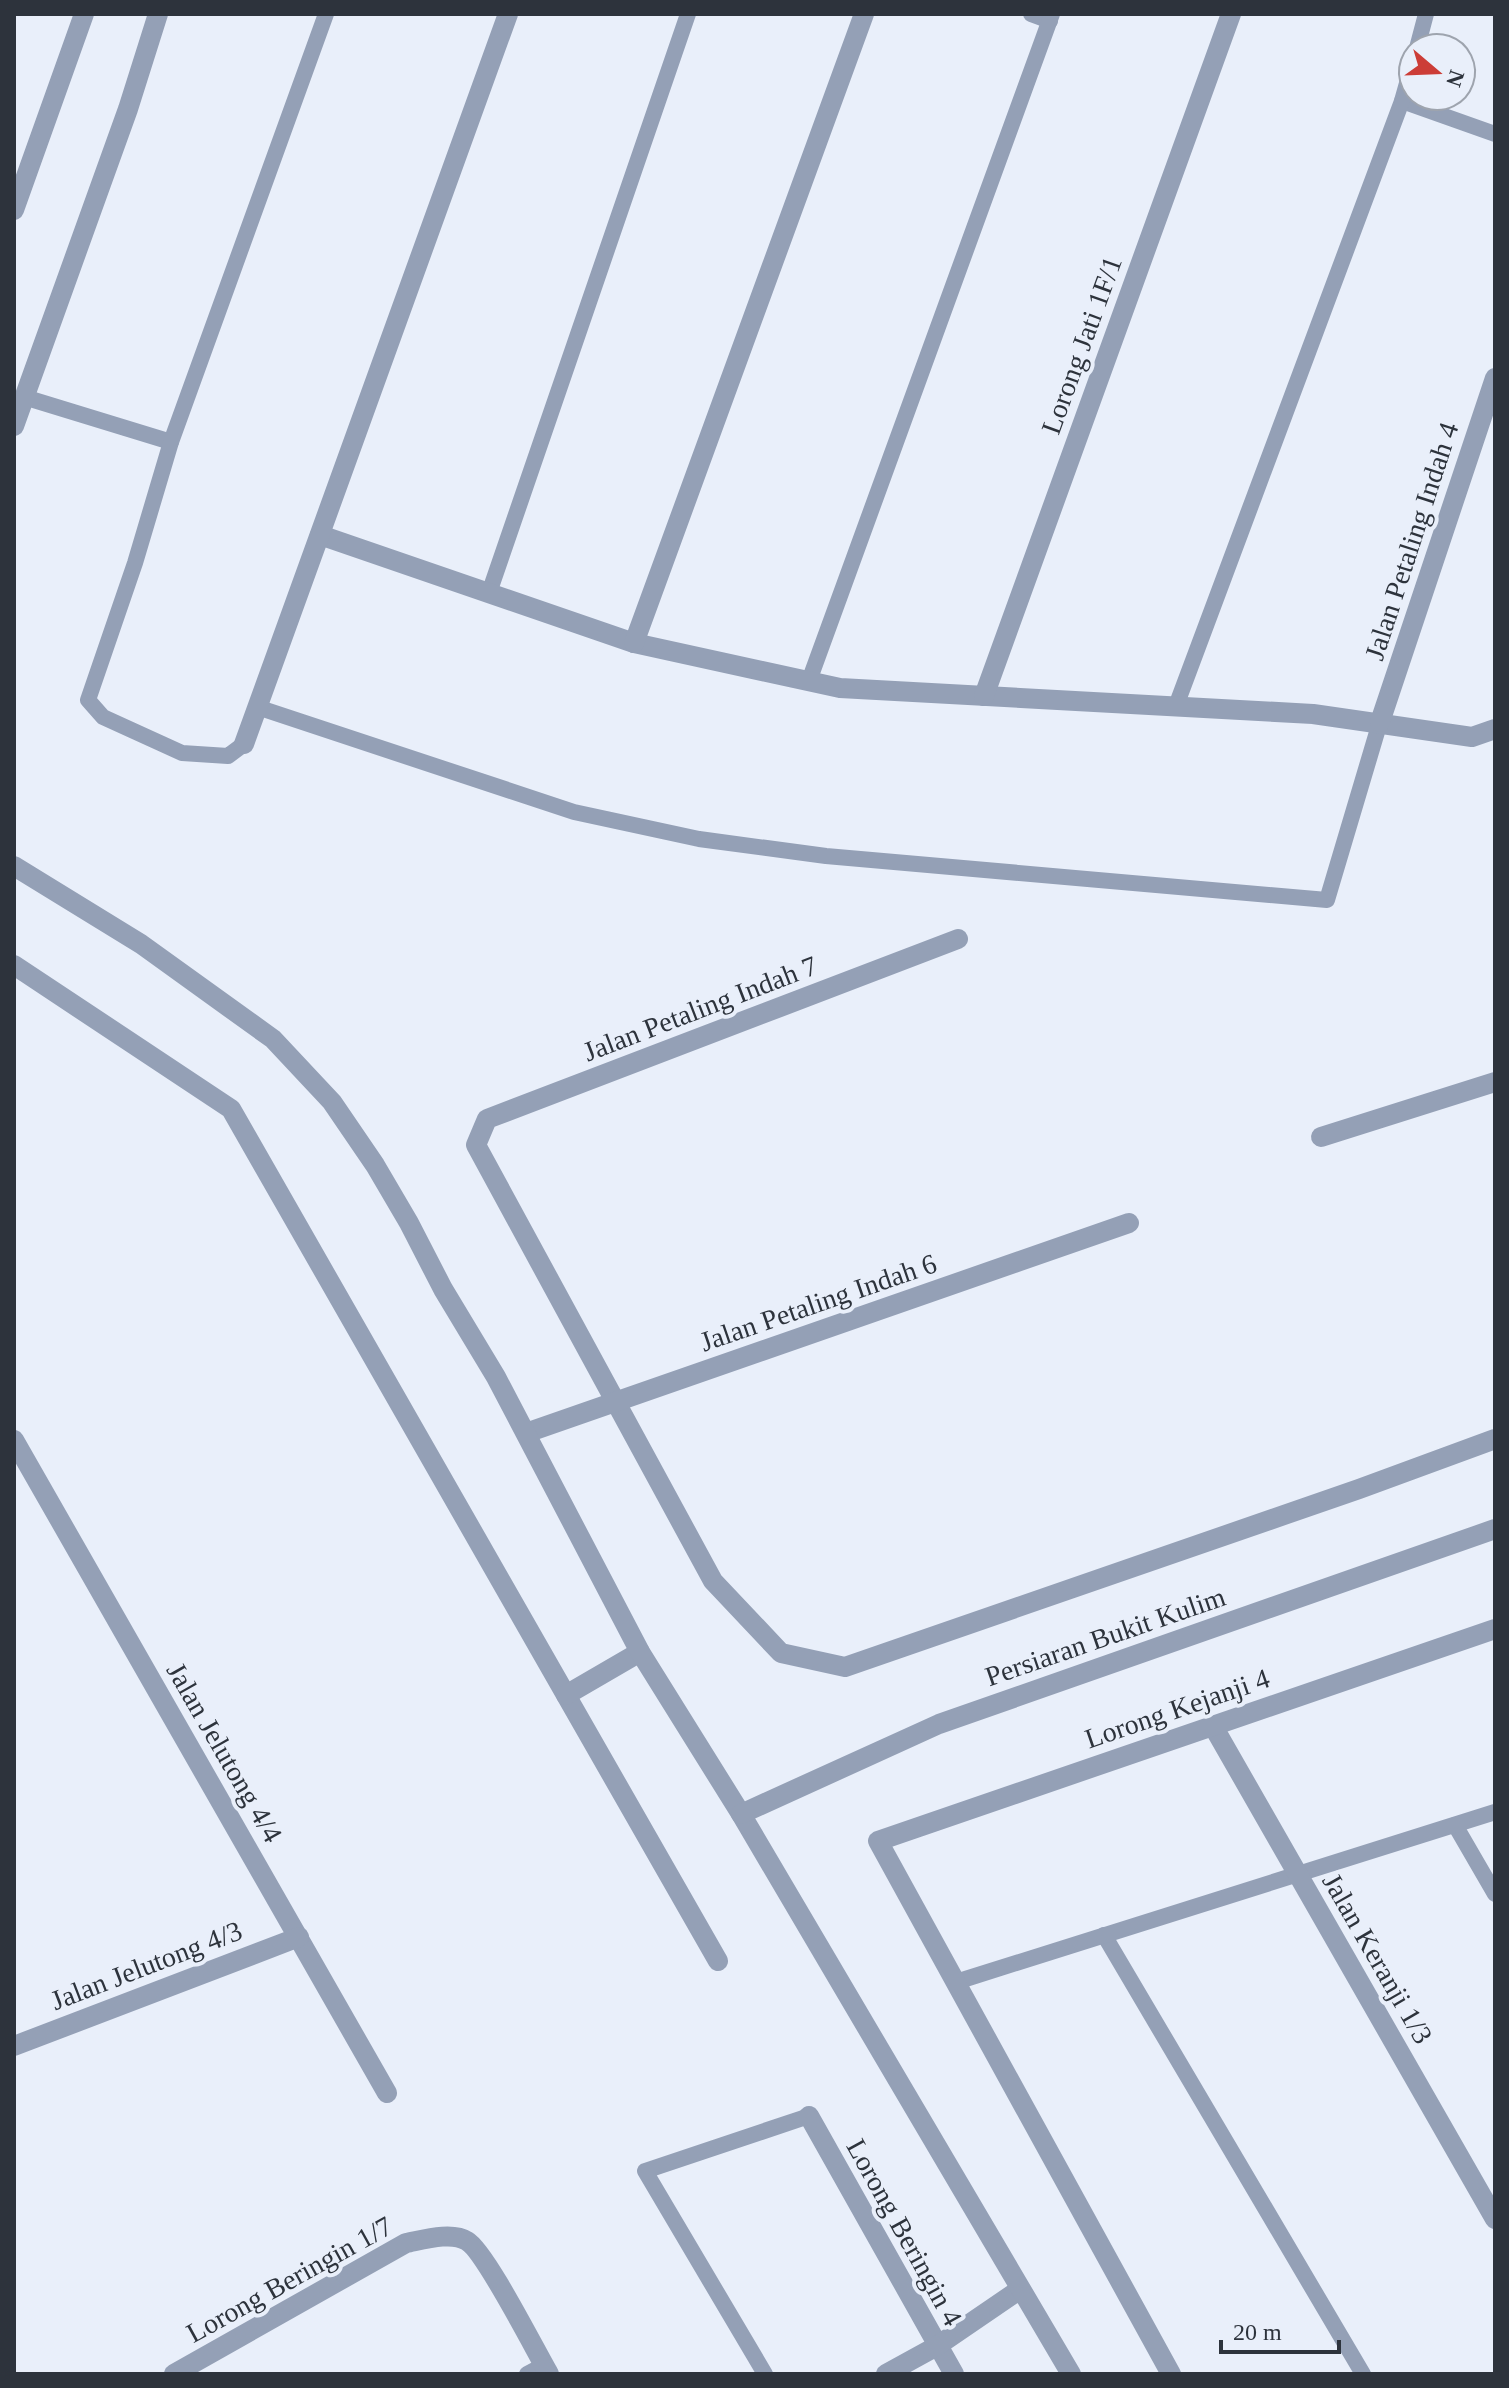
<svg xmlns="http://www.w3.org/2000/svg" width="1509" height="2388" font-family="'Times New Roman',serif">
<rect width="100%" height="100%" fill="#e9effa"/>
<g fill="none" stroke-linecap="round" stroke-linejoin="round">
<g stroke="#94a0b6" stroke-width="16">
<path d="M1031 14 1050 21"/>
<path d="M1417 48 1426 14"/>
<path d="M1402 101 1495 134"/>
<path d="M24 397 171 442"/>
<path d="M489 593 688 14"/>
<path d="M809 681 1052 14"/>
<path d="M1176 706 1402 101 1413 62"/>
<path d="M257 707 574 812 699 839 826 856 1327 900 1380 722"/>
<path d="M244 744 228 756 182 753 103 717 88 700 135 563 171 442 326 14"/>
<path d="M1455 1825 1495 1894"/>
<path d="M1104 1935 1363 2374"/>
<path d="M956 1982 1495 1812"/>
<path d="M527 2374 544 2365"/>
<path d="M765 2374 645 2171 809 2116"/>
</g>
<g stroke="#94a0b6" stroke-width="20">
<path d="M14 426 128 109 158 14"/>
<path d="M320 535 634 643 840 688 1313 714 1472 737 1495 729"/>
<path d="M634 643 864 14"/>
<path d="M984 696 1231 14"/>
<path d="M1380 722 1495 378"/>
<path d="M244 744 508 14"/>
<path d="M958 939 487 1119 476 1145 713 1581 781 1653 845 1667 1359 1489 1495 1439"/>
<path d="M14 965 231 1109 718 1961"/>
<path d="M1321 1137 1495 1082"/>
<path d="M526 1433 1129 1223"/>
<path d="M14 1440 387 2093"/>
<path d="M566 1695 640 1652"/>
<path d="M1213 1726 1495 2219"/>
<path d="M14 2046 299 1937"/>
<path d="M809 2116 954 2374"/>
<path d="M174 2374 406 2243C422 2240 452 2231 467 2241 485 2251 535 2350 549 2374"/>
<path d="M886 2374 937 2346 1019 2290"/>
<path d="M1171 2374 878 1841 1495 1629"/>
</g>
<g stroke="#94a0b6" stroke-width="20">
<path d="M14 210 84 14"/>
<path d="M14 866 141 944 273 1039 332 1102 375 1165 409 1223 443 1289 496 1377 640 1652 741 1814 1071 2374"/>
<path d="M741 1814 939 1724 1495 1529"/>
</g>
</g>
<g text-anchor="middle" stroke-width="8" stroke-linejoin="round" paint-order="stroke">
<g font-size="28" fill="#2d333c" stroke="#e9effa">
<text transform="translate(1081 345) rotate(-70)" y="10">Lorong Jati 1F/1</text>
<text transform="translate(1411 541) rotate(-72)" y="10">Jalan Petaling Indah 4</text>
<text transform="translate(700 1008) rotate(-21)" y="10">Jalan Petaling Indah 7</text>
<text transform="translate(818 1302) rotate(-19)" y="10">Jalan Petaling Indah 6</text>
<text transform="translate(1105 1636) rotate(-19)" y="10">Persiaran Bukit Kulim</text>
<text transform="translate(1177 1708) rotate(-19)" y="10">Lorong Kejanji 4</text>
<text transform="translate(225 1752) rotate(60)" y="10">Jalan Jelutong 4/4</text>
<text transform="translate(1378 1958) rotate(60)" y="10">Jalan Keranji 1/3</text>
<text transform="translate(146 1965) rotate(-21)" y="10">Jalan Jelutong 4/3</text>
<text transform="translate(905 2232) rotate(61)" y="10">Lorong Beringin 4</text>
<text transform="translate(289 2279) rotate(-29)" y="10">Lorong Beringin 1/7</text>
</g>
</g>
<rect width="1509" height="2388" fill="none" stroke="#2d333c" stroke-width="32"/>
<g transform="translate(1437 72) rotate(109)"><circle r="38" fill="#e9effa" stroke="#9ea4ae" stroke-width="2"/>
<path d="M0-6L14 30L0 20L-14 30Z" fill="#cc3d37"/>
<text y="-12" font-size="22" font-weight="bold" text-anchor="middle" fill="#2d333c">N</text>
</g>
<path d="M1221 2340v12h118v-12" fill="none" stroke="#2d333c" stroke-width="4"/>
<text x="1233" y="2340" font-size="24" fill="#2d333c" stroke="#e9effa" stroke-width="6" paint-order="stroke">20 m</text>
</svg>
